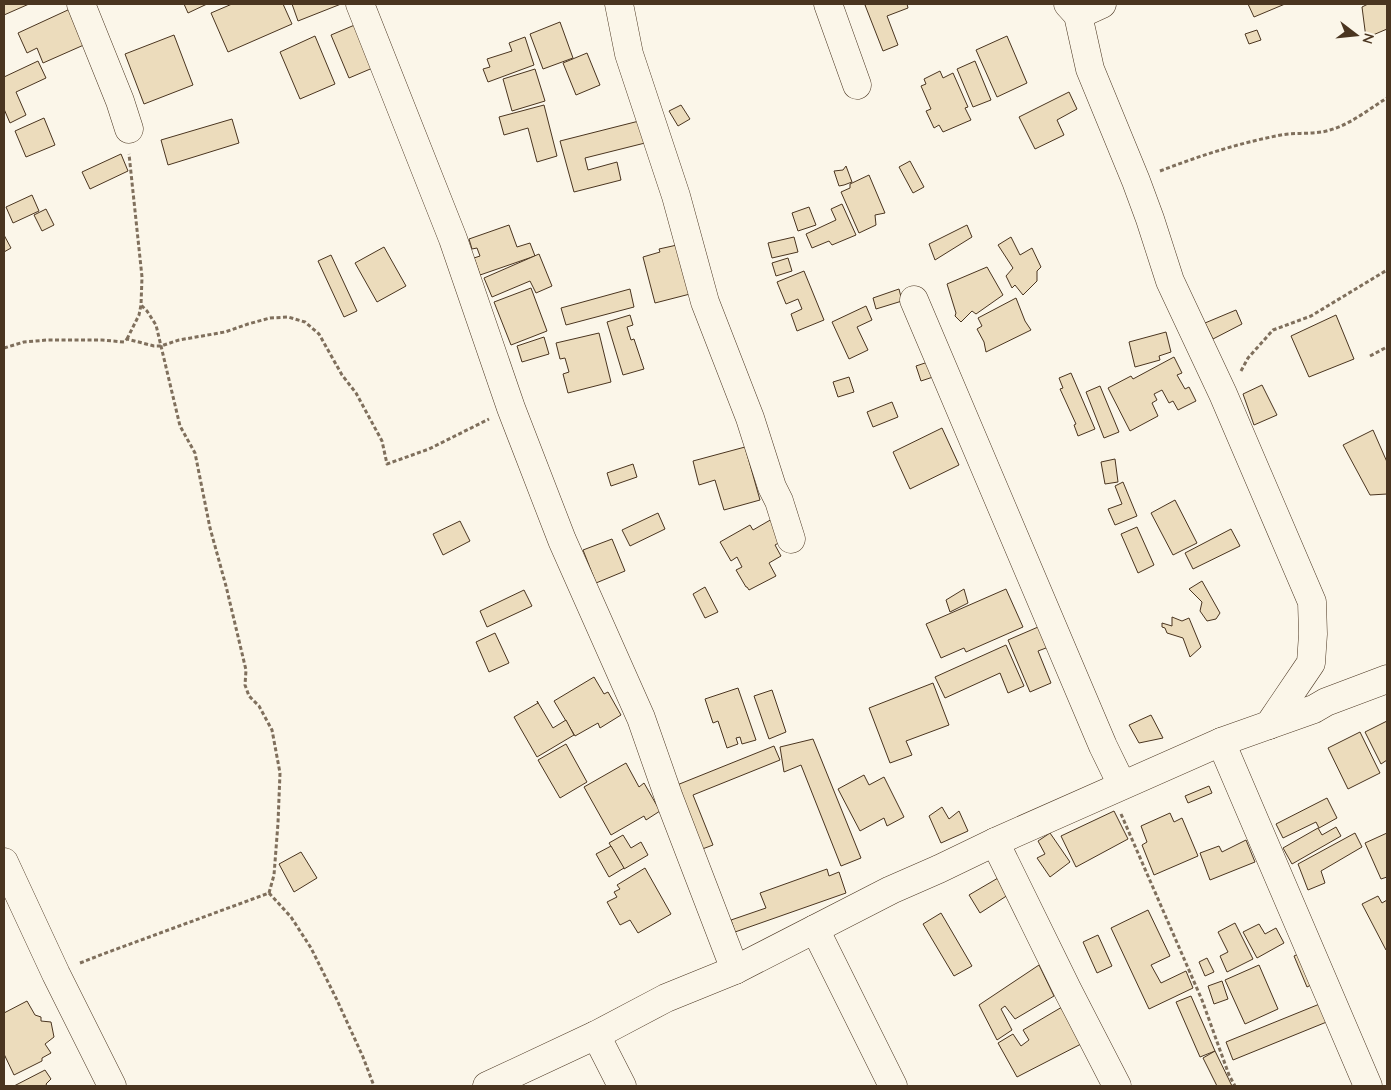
<svg xmlns="http://www.w3.org/2000/svg" width="1391" height="1090" font-family="Quicksand,sans-serif">
<rect width="100%" height="100%" fill="#fbf6e9"/>
<g fill="#ecdcbc" stroke="#4a3520">
<path d="M4 4H29L4 15Z"/>
<path d="M184 4H207L188 13Z"/>
<path d="M232 4H283L292 24 228 52 211 13Z"/>
<path d="M292 4H341L298 21Z"/>
<path d="M868 4H907L908 8 887 16 898 45 883 51 865 5Z"/>
<path d="M1248 4H1285L1254 17Z"/>
<path d="M1368 4H1387V29L1366 38 1362 7Z"/>
<path d="M70 9 86 44 43 63 37 48 27 53 18 33Z"/>
<path d="M560 22 573 58 543 69 530 34Z"/>
<path d="M357 24 375 67 349 78 331 35Z"/>
<path d="M1257 30 1261 40 1249 44 1245 34Z"/>
<path d="M174 35 193 85 144 104 125 54Z"/>
<path d="M315 36 335 84 300 99 280 52Z"/>
<path d="M1007 36 1027 83 997 97 976 50Z"/>
<path d="M525 37 534 65 488 82 483 69 490 67 487 59 512 51 509 43Z"/>
<path d="M587 53 600 85 576 95 563 63Z"/>
<path d="M38 61 46 78 16 92 26 115 10 123 4 109V77Z"/>
<path d="M975 61 991 100 973 107 957 69Z"/>
<path d="M535 69 545 101 512 111 503 79Z"/>
<path d="M940 71 943 78 953 73 968 107 965 108 971 120 943 132 939 125 934 128 926 111 931 109 921 86 926 84 924 79Z"/>
<path d="M1069 92 1077 109 1057 120 1064 135 1035 149 1019 117Z"/>
<path d="M544 105 557 156 537 162 528 128 504 135 499 117Z"/>
<path d="M681 105 690 119 678 126 669 111Z"/>
<path d="M44 118 55 145 26 157 15 131Z"/>
<path d="M232 119 239 143 168 165 161 140Z"/>
<path d="M639 121 645 143 585 158 588 170 617 162 621 180 574 192 560 141Z"/>
<path d="M121 154 128 171 90 189 82 172Z"/>
<path d="M910 161 924 187 913 193 899 167Z"/>
<path d="M846 166 852 182 844 185 839 186 834 171 843 170Z"/>
<path d="M869 175 885 213 875 215 876 225 859 233 841 192 850 188V184Z"/>
<path d="M32 195 39 211 13 223 6 207Z"/>
<path d="M842 204 856 235 832 245 829 241 812 248 806 234 836 220 831 209Z"/>
<path d="M809 207 816 225 798 231 792 213Z"/>
<path d="M46 209 54 225 42 231 34 215Z"/>
<path d="M509 225 517 247 530 243 535 256 480 275 474 258 480 256 477 248 472 249 469 239Z"/>
<path d="M967 225 972 237 935 260 929 244Z"/>
<path d="M4 235 11 248 4 252Z"/>
<path d="M794 237 798 252 772 258 768 243Z"/>
<path d="M1011 237 1020 255 1032 248 1041 267 1037 271V281L1023 295 1015 285 1012 288 1006 276 1013 268 998 245Z"/>
<path d="M677 245 690 294 655 303 643 257 660 252 659 249Z"/>
<path d="M384 247 406 286 377 302 355 263Z"/>
<path d="M539 254 552 286 536 293 530 281 492 297 484 278Z"/>
<path d="M331 255 357 311 344 317 318 261Z"/>
<path d="M788 258 792 271 776 276 772 263Z"/>
<path d="M987 267 1003 295 976 314 972 311 961 322 955 316 956 313 947 284Z"/>
<path d="M804 271 824 320 797 331 791 314 802 309 798 299 786 304 777 282Z"/>
<path d="M531 288 547 331 511 345 494 302Z"/>
<path d="M630 289 634 307 566 325 561 308Z"/>
<path d="M899 289 902 301 876 309 873 298Z"/>
<path d="M1016 298 1025 321 1031 330 986 352 984 342 977 329 982 326 978 318Z"/>
<path d="M866 306 872 320 857 327 868 350 849 359 832 322Z"/>
<path d="M1236 310 1242 324 1213 339 1205 323Z"/>
<path d="M630 315 633 325 627 327 631 340 634 339 644 369 623 375 607 322Z"/>
<path d="M1336 315 1354 359 1309 377 1291 336Z"/>
<path d="M1166 332 1171 352 1159 356 1160 360 1135 367 1129 342Z"/>
<path d="M599 333 611 382 568 393 563 374 569 372 565 358 560 359 556 343Z"/>
<path d="M544 337 549 354 522 362 517 346Z"/>
<path d="M1174 357 1182 373 1177 375 1185 389 1189 387 1196 401 1178 410 1173 401 1169 403 1162 390 1154 394 1157 400 1152 403 1158 416 1130 431 1108 388 1131 376 1133 379Z"/>
<path d="M934 360 939 375 921 381 916 366Z"/>
<path d="M1071 373 1095 429 1078 436 1074 425 1076 424 1060 389 1063 388 1059 378Z"/>
<path d="M849 377 854 392 838 397 833 382Z"/>
<path d="M1262 385 1277 415 1254 425 1243 394Z"/>
<path d="M1100 386 1119 432 1104 438 1086 392Z"/>
<path d="M892 402 898 417 873 427 867 412Z"/>
<path d="M942 428 959 465 910 489 893 452Z"/>
<path d="M1373 430 1387 462V494L1370 495 1343 445Z"/>
<path d="M745 447 760 500 724 510 715 480 699 485 693 461Z"/>
<path d="M1115 459 1118 482 1105 484 1101 462Z"/>
<path d="M633 464 637 477 611 486 607 473Z"/>
<path d="M1123 482 1137 516 1115 525 1108 509 1122 504 1115 486Z"/>
<path d="M1175 500 1197 543 1173 555 1151 513Z"/>
<path d="M658 513 665 529 630 546 622 530Z"/>
<path d="M772 519 784 540 775 545 781 556 769 563 776 576 749 590 747 587H746L736 570 742 567 737 557 731 561 720 542 750 525 753 530Z"/>
<path d="M460 521 470 541 443 555 433 534Z"/>
<path d="M1137 527 1154 565 1138 573 1121 534Z"/>
<path d="M1231 529 1240 546 1193 569 1185 553Z"/>
<path d="M612 539 625 571 596 583 583 550Z"/>
<path d="M1202 581 1220 613 1216 619 1207 621 1200 611 1202 602 1189 589Z"/>
<path d="M705 587 718 612 705 618 693 594Z"/>
<path d="M964 589 968 603 950 612 946 600Z"/>
<path d="M1006 589 1023 627 966 652 964 648 941 658 926 624Z"/>
<path d="M524 590 532 606 487 627 480 611Z"/>
<path d="M1172 617 1182 621 1189 618 1201 647 1190 657 1183 638 1167 633 1165 628 1162 627V623L1172 626Z"/>
<path d="M1045 624 1054 645 1038 651 1051 683 1030 692 1008 640Z"/>
<path d="M495 633 509 663 489 672 476 642Z"/>
<path d="M1006 645 1024 686 1008 693 1000 673 945 698 935 677Z"/>
<path d="M594 677 604 694 608 692 621 715 600 728 598 723 575 736 554 701Z"/>
<path d="M933 683 949 725 906 741 912 755 890 763 869 708Z"/>
<path d="M738 688 756 740 742 744 740 737 736 738 738 744 727 748 718 721 713 723 705 699Z"/>
<path d="M772 690 786 732 769 739 754 696Z"/>
<path d="M537 701 553 728 566 720 574 735 537 757 514 717 538 703Z"/>
<path d="M1151 715 1163 738 1139 743 1129 725Z"/>
<path d="M1387 721V760L1381 764 1365 732Z"/>
<path d="M1360 732 1380 773 1348 789 1328 748Z"/>
<path d="M813 739 861 858 841 866 801 765 784 772 780 747Z"/>
<path d="M566 744 587 782 560 798 538 760Z"/>
<path d="M774 746 780 760 693 795 713 845 697 851 672 787Z"/>
<path d="M626 763 639 787 644 783 660 811 646 820 644 816 611 835 584 787Z"/>
<path d="M864 775 869 785 884 777 904 817 887 826 884 818 860 831 838 789Z"/>
<path d="M1209 786 1212 793 1188 803 1185 796Z"/>
<path d="M1327 798 1337 818 1319 828 1316 822 1283 838 1276 824Z"/>
<path d="M942 807 949 819 959 811 968 831 941 843 929 816Z"/>
<path d="M1114 811 1128 839 1076 867 1061 836Z"/>
<path d="M1170 813 1174 822 1182 818 1198 856 1154 875 1142 845 1147 842 1141 826Z"/>
<path d="M1336 827 1341 836 1292 864 1283 848 1318 828 1322 835Z"/>
<path d="M1050 833 1070 862 1050 877 1037 858 1045 854 1038 841Z"/>
<path d="M1355 833 1362 847 1321 871 1325 883 1308 890 1298 864Z"/>
<path d="M1387 833V877L1381 879 1365 843Z"/>
<path d="M623 835 631 848 641 842 648 855 624 869 609 843Z"/>
<path d="M1246 840 1255 862 1210 880 1200 853 1219 846 1222 852Z"/>
<path d="M611 846 624 868 609 877 596 854Z"/>
<path d="M301 852 317 878 294 892 279 864Z"/>
<path d="M645 868 671 914 638 933 630 920 620 925 607 902 617 897 614 892 620 889 617 885Z"/>
<path d="M827 869 829 876 839 872 846 893 735 932 731 920 766 908 760 893Z"/>
<path d="M998 878 1008 895 980 913 969 895Z"/>
<path d="M1378 896 1382 903 1387 900V949L1386 950 1362 904Z"/>
<path d="M1148 910 1170 956 1151 965 1161 983 1186 971 1193 988 1149 1009 1111 928Z"/>
<path d="M941 913 972 966 954 976 923 924Z"/>
<path d="M1235 923 1253 959 1227 972 1220 956 1228 952 1218 932Z"/>
<path d="M1259 924 1265 934 1276 928 1284 943 1257 958 1243 932Z"/>
<path d="M1098 935 1112 966 1097 973 1083 942Z"/>
<path d="M1305 951 1319 981 1307 987 1294 956Z"/>
<path d="M1207 958 1214 972 1205 976 1199 962Z"/>
<path d="M1039 965 1054 996 1015 1019 1005 1006 1001 1009 1012 1030 997 1040 979 1005Z"/>
<path d="M1259 965 1278 1009 1245 1024 1225 980Z"/>
<path d="M1222 981 1228 999 1214 1004 1208 986Z"/>
<path d="M1191 996 1215 1051 1200 1057 1176 1002Z"/>
<path d="M27 1001 35 1015 41 1017V1021L51 1022 54 1037 45 1044 51 1053 42 1058V1061L14 1075 4 1054V1013Z"/>
<path d="M1327 1001 1334 1019 1233 1060 1226 1042Z"/>
<path d="M1062 1007 1083 1043 1017 1077 998 1043 1013 1034 1021 1046 1029 1040 1023 1030Z"/>
<path d="M1215 1051 1216 1053 1232 1086H1217L1203 1058Z"/>
<path d="M45 1070 51 1079 46 1084 47 1086H14Z"/>
</g>
<g fill="none" stroke-linecap="round" stroke-linejoin="round">
<g stroke="#4a3520" stroke-width="29">
<g id="minor">
<path d="M81 4 120 101 129 129"/>
<path d="M360 4 453 239 511 408 562 540 641 718 669 798 735 970"/>
<path d="M619 4 629 54 676 196 705 302 750 418 772 487 779 501 791 539"/>
<path d="M828 4 857 85"/>
<path d="M1068 4 1078 15 1090 69 1136 181 1150 219 1170 281 1223 394 1312 602 1313 634 1311 663 1269 725"/>
<path d="M1078 15 1102 4"/>
<path d="M914 300 1103 746 1122 785"/>
<path d="M1221 742 1368 1086"/>
<path d="M995 842 1067 989 1117 1086"/>
<path d="M4 862 56 974 112 1086"/>
<path d="M815 929 893 1086"/>
<path d="M596 1035 622 1086"/>
<path d="M487 1086 596 1035 666 998 735 970 891 890 939 869 995 842 1221 742 1314 709 1326 702 1387 679"/>
</g>
</g>
<g stroke="#7f6f5c" stroke-width="3" stroke-dasharray="4 2.5" stroke-linecap="butt">
<path d="M1160 171C1199 156 1239 143 1281 135 1297 132 1315 135 1330 130 1351 124 1369 109 1387 98"/>
<path d="M127 339 139 315 141 305 142 277 129 154"/>
<path d="M4 348 24 342 47 340H102L124 342 127 339 154 346H161L179 340 225 332 248 324 270 318 288 317 305 322 319 334 342 375 356 393 382 441 387 464 429 449 489 419"/>
<path d="M1370 356 1387 347"/>
<path d="M1241 371 1248 358 1273 330 1311 316 1387 270"/>
<path d="M1121 814 1202 1000 1229 1075 1235 1086"/>
<path d="M269 893 291 917 311 948 337 1000 363 1057 374 1086"/>
<path d="M80 963 103 954 269 893 274 875 278 823 280 773 272 730 259 706 249 696 245 685 246 670 226 586 210 528 195 453 180 426 156 325 147 311 141 305"/>
</g>
<use href="#minor" stroke="#fbf6e9" stroke-width="28"/>
</g>
<rect width="1391" height="1090" fill="none" stroke="#4a3520" stroke-width="10"/>
<g transform="translate(1356 35) rotate(106)" stroke="#fbf6e9" stroke-width="4" paint-order="stroke">
<path d="M0-4L9 19L0 12L-9 19Z" fill="#4a3520"/>
<text y="-8" font-size="14" font-weight="bold" text-anchor="middle" fill="#4a3520">N</text>
</g>
</svg>
